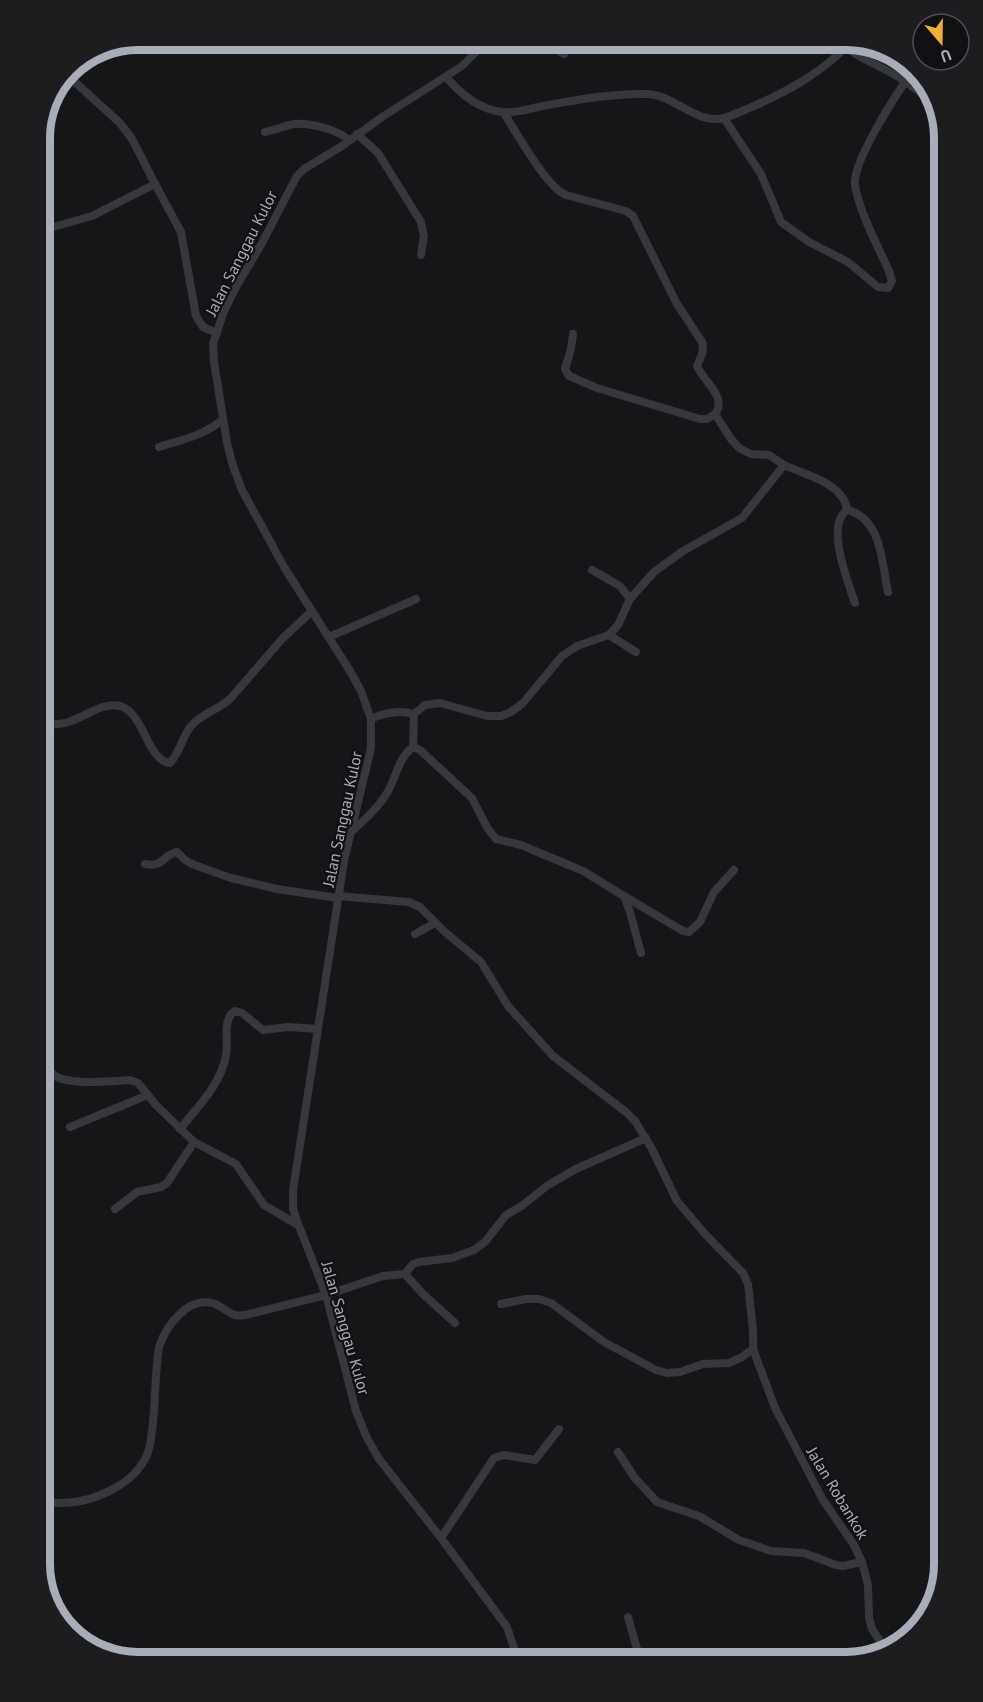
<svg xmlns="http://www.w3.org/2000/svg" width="983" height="1702" font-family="'PT Sans',sans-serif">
<rect width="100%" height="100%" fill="#161618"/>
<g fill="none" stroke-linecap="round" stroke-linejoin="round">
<g stroke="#37383d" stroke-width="8">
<path d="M489 39 462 66 382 117 342 146 304 169 297 176 262 243 235 289 224 311 213 344 214 362 227 443 233 466 242 490 284 567 350 671 361 691 371 719V748L344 861 293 1190V1208L297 1221 326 1295 356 1411 367 1438 379 1459 441 1538 507 1627 519 1663"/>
<path d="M537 39 564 54"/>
<path d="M839 39C854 58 876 63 895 75 910 83 920 95 935 101"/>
<path d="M66 74 120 123 132 139 155 184"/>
<path d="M446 77C461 94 479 110 503 112 515 114 531 108 543 106 577 100 613 93 647 94 675 95 696 125 724 118 734 115 744 110 754 106 788 91 819 74 846 47"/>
<path d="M724 118 761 174 781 222 809 242 848 262 878 287 888 288 892 281 889 271C878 247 859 211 855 185 852 162 898 91 913 71"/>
<path d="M265 132C275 130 284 126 294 124 309 122 338 130 349 140"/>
<path d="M357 134 378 153 421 222 424 236 421 255"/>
<path d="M39 231 92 216 155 184 181 232 196 316 203 327 217 333"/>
<path d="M573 334 571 349 565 369 569 376 597 388 700 419H707L715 414"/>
<path d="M159 447C181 440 206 435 223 419"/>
<path d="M784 465C805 475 844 483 847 510"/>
<path d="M847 510C825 525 848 582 855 603"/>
<path d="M847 510C882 518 882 564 888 592"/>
<path d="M592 570 620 586 630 599"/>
<path d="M609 635 636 652"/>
<path d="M329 637 416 599"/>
<path d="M371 719C386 712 399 710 414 714"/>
<path d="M39 724C50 725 61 725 71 721 87 716 102 702 120 706 145 713 146 760 170 763 180 753 182 737 191 726 202 713 218 710 230 699L283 638 312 611"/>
<path d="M413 747 420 750 472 798 488 829 496 839 521 845 583 871 624 896 630 912 641 953"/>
<path d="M351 832C365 820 378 808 387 793 396 778 398 758 413 747L414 714 425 705 440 703 487 716H501L511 712 523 703 562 656 577 646 609 635 618 625 630 599 654 572 683 551 742 518 784 465 769 455 751 454 739 448 731 439 715 414C728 397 703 381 697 366 700 358 705 351 702 342L677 304 633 216 626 211 566 195C547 188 516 132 504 113"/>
<path d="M145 864C164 868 162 855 177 852L185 860 192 864 231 878 277 889 338 898"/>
<path d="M338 896 409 902 420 907 445 932 481 962 508 1006 553 1056 626 1112 635 1121 652 1149 677 1201 705 1234 743 1273 748 1284 753 1330V1349L775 1408 823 1500 854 1545 862 1562 868 1585 869 1618 872 1629 888 1653"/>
<path d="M624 896 683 931 689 932 700 922 714 892 734 870"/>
<path d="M415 934 435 923"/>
<path d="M39 1046C43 1056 46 1069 54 1075 68 1086 113 1081 130 1080L138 1083 156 1105 194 1142 236 1164 264 1205 298 1225"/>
<path d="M70 1127 148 1095"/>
<path d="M180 1129C198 1106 221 1085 226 1055 229 1040 223 1027 231 1014L235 1011 242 1013 263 1030 288 1027 318 1029"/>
<path d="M115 1209 137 1192 161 1187 167 1183 194 1142"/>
<path d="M405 1274 423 1294 455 1323"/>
<path d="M501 1304 526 1299H539L551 1303 604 1342 656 1370 667 1373 680 1372 703 1364 729 1363 742 1357 753 1349"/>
<path d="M618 1452 634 1477 657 1502 699 1516 739 1540 771 1551 804 1553 836 1565 843 1566 862 1562"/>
<path d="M39 1501C47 1502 55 1503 62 1503 97 1502 142 1482 150 1445 156 1413 154 1379 159 1347 166 1326 188 1295 215 1304 227 1309 231 1318 245 1315L326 1295 383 1276 405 1274 413 1264 419 1262 452 1258 474 1250 485 1242 506 1215 523 1205 548 1185 576 1169 646 1138"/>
<path d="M441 1538 494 1458 504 1455 535 1460 559 1429"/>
<path d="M628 1617 641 1663"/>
<path d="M356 1663 369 1661 380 1663"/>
</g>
</g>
<g text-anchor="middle" stroke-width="4.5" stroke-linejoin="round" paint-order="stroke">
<g font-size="16" fill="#a8adb8" stroke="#111113">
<text transform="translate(241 253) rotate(-63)" y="6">Jalan Sanggau Kulor</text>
<text transform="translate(342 819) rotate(-78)" y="6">Jalan Sanggau Kulor</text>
<text transform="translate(346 1328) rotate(74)" y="6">Jalan Sanggau Kulor</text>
<text transform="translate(838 1493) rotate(59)" y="6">Jalan Robankok</text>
</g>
</g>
<path d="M0 0H983V1702H0ZM138 50H846A88 88 0 0 1 934 138V1564A88 88 0 0 1 846 1652H138A88 88 0 0 1 50 1564V138A88 88 0 0 1 138 50Z" fill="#1d1d20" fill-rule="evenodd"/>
<path fill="none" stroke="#a8adb8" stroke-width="8" d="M138 50H846A88 88 0 0 1 934 138V1564A88 88 0 0 1 846 1652H138A88 88 0 0 1 50 1564V138A88 88 0 0 1 138 50Z"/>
<g transform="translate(941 42) rotate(160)"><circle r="28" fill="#111113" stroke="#4d4f55" stroke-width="1.5"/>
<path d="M0-4.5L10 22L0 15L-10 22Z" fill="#f2b134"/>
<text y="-9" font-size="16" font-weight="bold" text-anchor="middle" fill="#a8adb8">U</text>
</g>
</svg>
